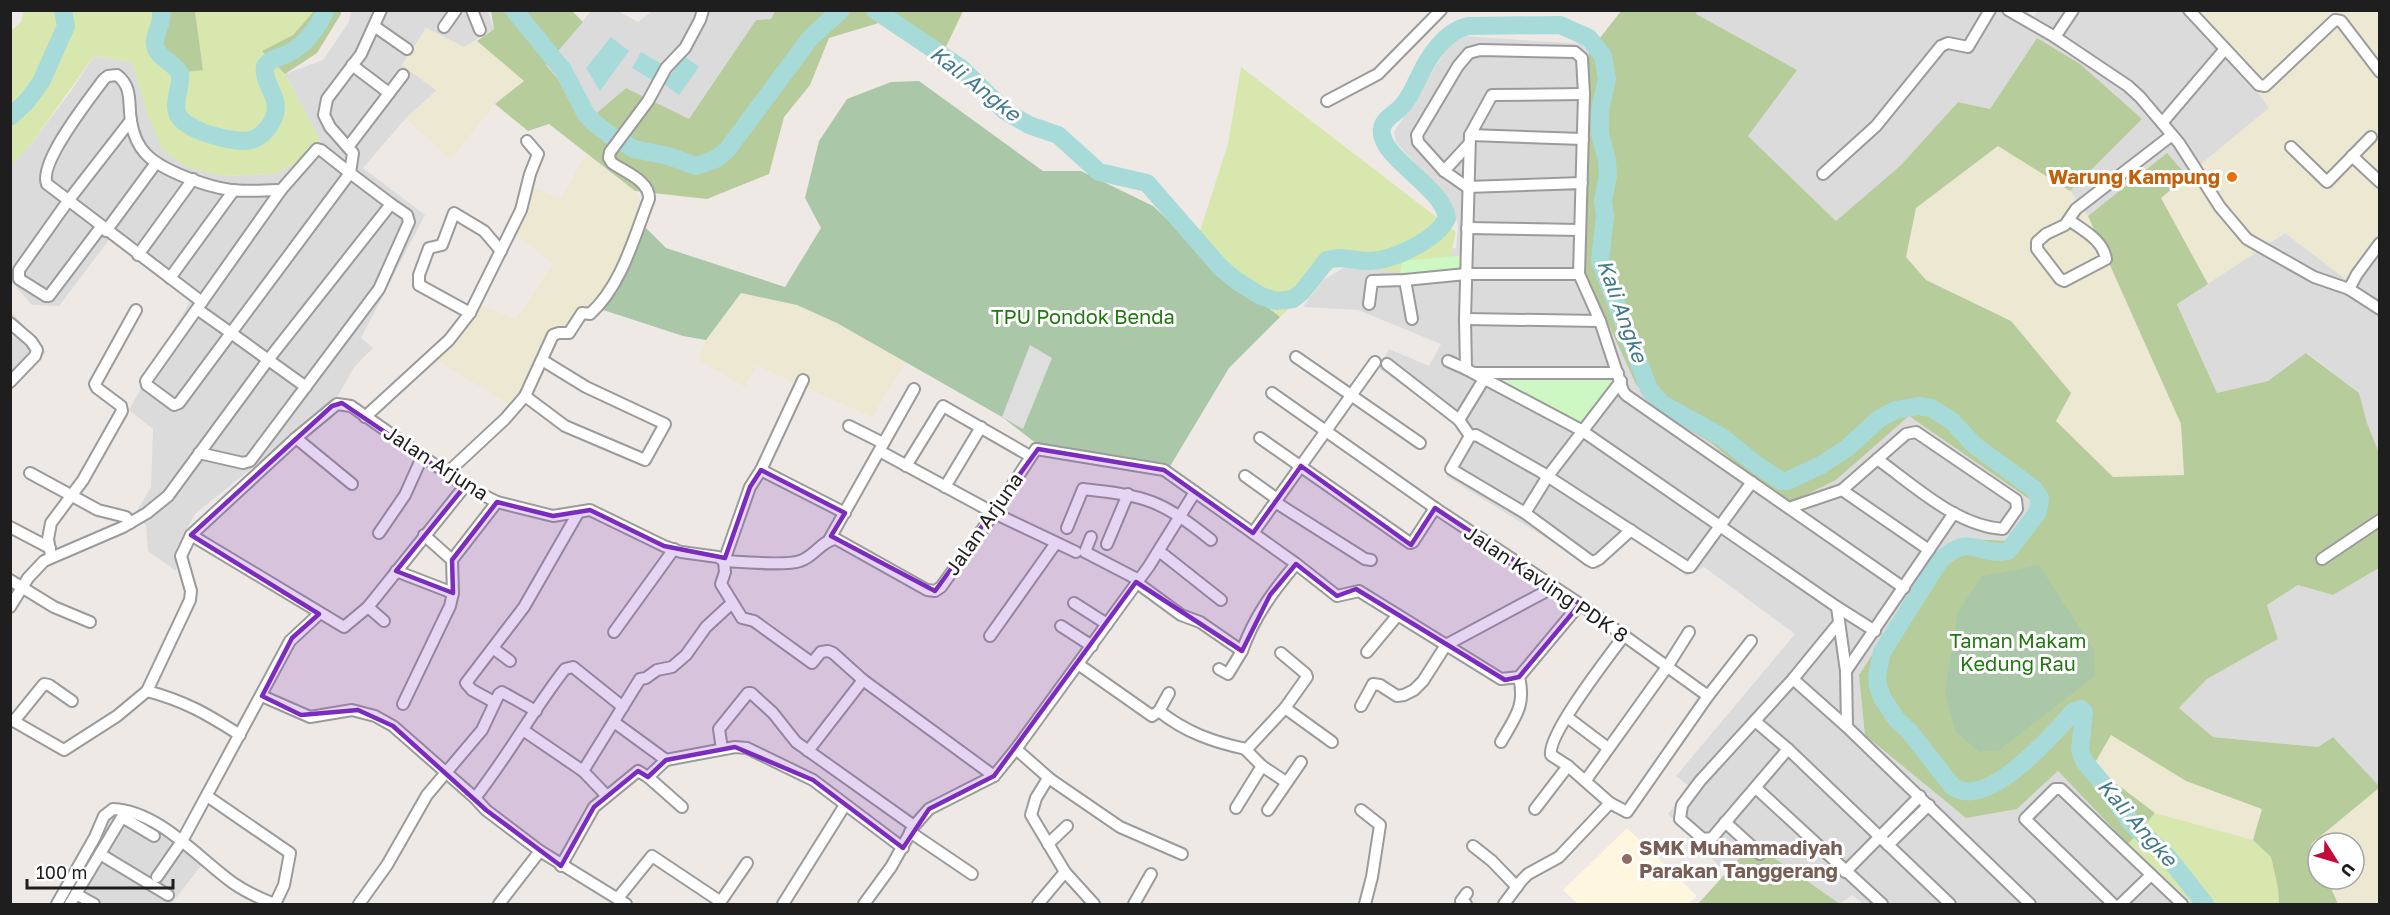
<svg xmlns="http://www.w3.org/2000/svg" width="2390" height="915" font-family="'Golos Text',sans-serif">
<rect width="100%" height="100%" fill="#efe9e5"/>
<g fill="#dcdbdb">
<path d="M1697 10H2016L2032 18 2039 10 2193 11 2209 24 2269 108 2187 176 2167 154 2088 216 2070 191 2142 119 2037 38 1990 109 1958 102 1901 165 1836 221 1748 136 1695 13Z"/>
<path d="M351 11H488L494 29 464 47 426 28 402 65 437 90 406 118 363 168 425 215 361 338 373 348 354 367 335 401 195 514 176 549V571L148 551 146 525 135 514 151 487 153 429 129 410 190 301 109 240 59 306 32 305 11 281 10 166 31 144 71 91 94 56 132 62 147 113 223 176 275 174 307 157 320 140 285 74 323 60 349 22Z"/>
<path d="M591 11H618L638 22 652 11H775L771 19 756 20 689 120 626 88 592 118 546 65Z"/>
<path d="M1464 36 1581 44 1589 52 1584 271 1667 417 1710 442 1786 505 1836 480 1909 416 2032 501 2017 541 1962 539 2017 809 2058 771 2128 844 2193 904H1863L1852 895 1840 904 1753 843 1726 873 1668 814 1690 787 1676 776 1795 634 1704 567 1687 576 1624 533 1598 570 1446 476 1468 432 1378 368 1389 349 1429 366 1441 344 1358 310 1303 307 1323 280 1359 259 1456 248 1458 225 1452 205 1396 142 1394 132 1449 45Z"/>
<path d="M2285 233 2353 284 2379 254V453L2367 423 2359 393 2307 353 2268 381 2217 393 2177 303Z"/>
<path d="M11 311 46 352 11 391Z"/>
<path d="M2379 568V786L2333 737 2318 747 2213 737 2179 708 2207 679 2278 639 2267 605 2298 585 2333 595Z"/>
<path d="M127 813 161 830 204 862 171 904H60L111 814Z"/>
</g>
<path fill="#fef6df" d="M1627 828 1697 896 1688 904H1578L1563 890Z"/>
<g fill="#ede8d1">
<path d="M2193 11H2379V254L2353 285 2285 233 2208 284 2160 198 2269 108 2209 24Z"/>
<path d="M426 28 464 47 477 41 524 82 495 104 450 160 406 118 437 91 402 65Z"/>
<path d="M1999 146 2070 191 2088 216 2181 424 2184 475 2113 478 2056 421 2011 321 1926 280 1906 257 1916 208Z"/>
<path d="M586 154 635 191 645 207 618 267 591 306 571 329 550 336 515 408 435 359 479 304 516 319 553 264 515 234 530 187 561 198Z"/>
<path d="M741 293 797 305 837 323 906 361 872 417 757 366 745 387 699 360 706 340Z"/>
<path d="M2111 735 2186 781 2262 809 2253 840 2155 813 2093 766Z"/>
<path d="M2379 788V902L2376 904H2338L2327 879H2354V843H2318V860L2311 844Z"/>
</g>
<g fill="#d8e7ad">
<path d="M24 11H152L153 55 203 70 195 11H314L293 35 262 51 285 74 320 140 307 157 275 174 223 176 186 167 162 149 147 113 132 62 94 56 31 144 11 166V31L21 22Z"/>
<path d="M1241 67 1456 232 1449 263 1395 272 1339 263 1280 317 1230 278 1195 246 1228 144Z"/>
<path d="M2155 813 2253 840 2271 857 2278 888 2279 904H2193L2128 844Z"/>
</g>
<g fill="#b6cc9b">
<path d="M152 11H195L203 70 177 73 153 55Z"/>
<path d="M314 11H341V14L317 53 285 74 262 51 293 35Z"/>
<path d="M491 11H572L583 22 546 65 591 118 626 88 689 119 756 20 771 19 775 11H963L944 51 892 19 829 38 810 85 784 117 769 174 707 199 635 191 549 124 528 131 495 104 524 81 477 41 494 29Z"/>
<path d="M1621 11H1697L1696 14 1797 70 1748 136 1836 221 1901 165 1958 102 1990 109 2037 38 2080 64 2142 119 2070 191 1998 146 1916 208 1906 257 1926 280 2011 321 2071 393 2056 421 2113 477 2184 475 2181 424 2088 216 2167 153 2187 176 2161 198 2208 284 2177 304 2217 393 2268 381 2306 353 2359 393 2367 423 2379 453V568L2333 595 2298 585 2267 605 2278 639 2207 679 2179 708 2213 737 2318 747 2333 737 2379 786V788L2311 844 2318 860V879H2327L2338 904H2279L2278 888 2271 857 2253 840 2262 809 2186 781 2111 735 2093 766 2155 813 2128 844 2058 771 2017 809 1966 818 1865 735 1859 675 1933 561 1962 539 2016 541 2032 501 1909 416 1836 480 1786 505 1710 442 1667 417 1636 384 1584 271 1589 52Z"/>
<path d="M1753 843 1840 904H1698Z"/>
</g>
<g fill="#aac7a7">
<path d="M919 81 1043 171H1081L1153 206 1230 278 1280 317 1229 368 1169 468 1041 447 1002 417 837 323 797 305 741 293 706 340 683 336 591 306 618 267 639 221 666 248 785 287 821 228 805 198 819 141 847 99 891 82Z"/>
<path d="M2039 565 2094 650 2095 676 1999 750 1979 752 1955 731 1945 691 1958 612 1982 576Z"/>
</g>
<g fill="#cdf7c3">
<path d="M1466 255 1463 274 1400 276 1402 261Z"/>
<path d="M1482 373H1618L1581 430Z"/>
</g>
<path fill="#dedede" d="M1030 345 1052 358 1023 429 1002 417Z"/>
<g fill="#a7dbd9">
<path d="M611 37 629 51 600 91 586 68Z"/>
<path d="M641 52 662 64 652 80 632 68Z"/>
<path d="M684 56 699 67 679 95 664 84Z"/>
</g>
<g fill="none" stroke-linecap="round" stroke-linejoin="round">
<g stroke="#a7dbd9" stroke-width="18">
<path d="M161 10C164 26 151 35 156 49 161 60 175 63 180 74 182 87 172 102 178 115 186 131 235 144 251 140 262 137 272 125 275 114 280 95 262 84 265 66 272 57 280 58 289 53 306 44 318 27 326 10"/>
<path d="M514 10 563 70 586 114 593 122 610 135 634 149 668 156 696 166 716 159 727 150 811 37 841 10"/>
<path d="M875 10 961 68 1005 111 1029 125 1058 135 1099 172 1147 183 1221 268 1237 281 1261 296 1276 301 1293 299 1302 292 1327 260C1341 255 1354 261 1368 261 1392 261 1437 240 1447 218 1442 185 1377 157 1382 128 1384 119 1394 114 1400 108 1409 100 1413 88 1419 77 1428 57 1445 31 1468 26L1560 25 1589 38 1603 56 1607 79 1600 110V134L1607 160 1608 175 1603 201 1605 216 1600 261 1649 389 1662 404 1722 437 1758 466 1781 481H1787L1821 465 1847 448 1880 418 1896 410 1919 406 1931 408 1952 421 1974 445 2034 489 2040 498 2038 512 2008 551C1978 557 1969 530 1938 563L1882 652 1877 676 1878 687 1883 699 1897 720 1910 732 1952 786C1987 812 2052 735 2073 712L2081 709 2084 712 2080 750 2084 761 2108 790 2132 824 2167 856 2205 904"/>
<path d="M10 117 27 101 41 82 66 26 63 10"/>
</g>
<g stroke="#9b9b9b" stroke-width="14">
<g id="minor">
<path d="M472 10 480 30"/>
<path d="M2008 10 2055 37 2128 86 2140 97 2179 143 2220 207 2247 239 2314 277 2349 289 2380 309"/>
<path d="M2189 10 2259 85 2265 86 2335 20 2341 21 2380 72"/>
<path d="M374 26 407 49"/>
<path d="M444 27 456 10"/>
<path d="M2055 37 2073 10"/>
<path d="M352 65 389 93"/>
<path d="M1584 94 1492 95 1470 135 1465 319 1466 369 1581 430 1837 607 1846 671 1847 727 2030 904"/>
<path d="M1327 101 1378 74 1441 10"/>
<path d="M2162 123 2225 49"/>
<path d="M1470 135 1583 139"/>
<path d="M348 147 403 75"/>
<path d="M2291 147 2327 182 2371 137"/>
<path d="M2352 156 2380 182"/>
<path d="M1444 171 1469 144"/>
<path d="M1823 174 1876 126 1941 46 1948 43 1968 47 1990 10"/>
<path d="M1582 183 1467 187 1444 171 1418 142 1417 135 1458 66 1469 53 1480 50 1575 52 1582 58 1584 94 1579 274 1600 321 1623 391 1626 395 1904 588"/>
<path d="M2069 220C2084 231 2103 240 2106 259L2064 281 2060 279 2037 249V242L2046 234 2065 225 2076 209 2172 135"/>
<path d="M101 227 49 296H46L19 279V270L68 201 131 120"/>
<path d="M1467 228 1580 230"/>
<path d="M106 231 156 163"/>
<path d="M138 255 193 179"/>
<path d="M170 278 234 190"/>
<path d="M1405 280 1412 319"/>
<path d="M2349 289 2357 274 2380 243"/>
<path d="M202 302 47 184C38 163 90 98 104 79L108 76 117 75C133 87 128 104 131 121 133 133 138 146 146 154 162 171 208 187 231 190 247 192 265 190 281 190"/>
<path d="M1369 304 1372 281 1405 280 1466 274H1579"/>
<path d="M197 309 231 333 179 403 174 405 147 385 146 381 281 190 317 149 321 150 350 173 353 153 330 127 324 115 327 99 361 54 381 10"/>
<path d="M470 313 419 285V275L429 248 442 245 454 213 484 231 501 251"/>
<path d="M1465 319 1600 321"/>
<path d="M10 323 31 341 37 350 35 356 10 382"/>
<path d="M1296 357 1420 443"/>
<path d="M1448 361 1466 369"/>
<path d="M1387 364 1459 420 1470 436 1476 435 1541 472 1687 567H1690L1752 482"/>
<path d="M1474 373H1618"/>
<path d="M803 380 761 470 750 487 724 561 725 572 721 584 742 618 754 621 812 663 821 652 828 651 833 653 863 680 994 776"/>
<path d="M306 387 231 333 350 173 391 204"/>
<path d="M1272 393 1435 508 1580 604 1708 696 1751 641"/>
<path d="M525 396 565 426 645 460 665 424 586 387 542 360"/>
<path d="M365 417 449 340 470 313 521 210 530 174 538 154 527 141"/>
<path d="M1459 420 1484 379"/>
<path d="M849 426 883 443"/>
<path d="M1470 436 1451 469 1525 513 1589 560 1593 562 1599 559 1631 530"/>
<path d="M296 438 352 484"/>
<path d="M1260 438 1410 543 1413 542 1435 508"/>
<path d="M885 454 994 513 1076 552"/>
<path d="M906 466 943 406 1030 456"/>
<path d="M761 470 845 513"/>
<path d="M30 473 98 510 126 517 130 523"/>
<path d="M447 473 505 419 525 396 553 335 559 333H569L582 313 590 314C622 285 634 237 649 199 650 181 625 172 612 163L609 158 610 152 648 101 666 68 685 48 700 20 703 10"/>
<path d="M1245 476 1277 499"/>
<path d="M945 487 981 427"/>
<path d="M1842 490 1929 550"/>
<path d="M1195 492 1295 563 1337 596 1359 591 1501 679 1519 677 1580 604"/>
<path d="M1275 502 1365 559 1371 560"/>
<path d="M1789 508 1842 490 1906 434 1916 432 2016 500 2017 509 2003 529C1956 526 1914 485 1877 459"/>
<path d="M1525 513 1548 476 1621 381"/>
<path d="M10 527 50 548"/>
<path d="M1067 528 1083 489C1147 496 1161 500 1211 540"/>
<path d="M379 533 405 495 423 455"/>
<path d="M1253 533 1375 362"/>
<path d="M191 535 344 627 368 607 465 486"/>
<path d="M424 535 452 560 497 502"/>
<path d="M1091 537 1085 552 1139 580"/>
<path d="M829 540 914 389"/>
<path d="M1107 544 1128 494"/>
<path d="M1159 551 1221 600"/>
<path d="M51 556 48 539 51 523 83 480 122 411 121 406 97 388 95 384 136 310"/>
<path d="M2322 559 2380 520"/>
<path d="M396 571 453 593"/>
<path d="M10 580 54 607 90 622"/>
<path d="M1136 582 1181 615 1200 622 1242 651C1254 617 1273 591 1296 564"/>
<path d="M1074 603 1107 624"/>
<path d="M10 607 28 578 44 561 123 527 147 513 168 496 268 360 391 204 407 215 409 222 379 289 250 461 243 463 199 453"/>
<path d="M368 607 384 621"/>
<path d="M1837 607 1875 631"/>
<path d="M1061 626 1092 646"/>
<path d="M614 632 674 549"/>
<path d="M990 636 1056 543"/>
<path d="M494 649 510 661"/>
<path d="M1367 652 1397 616"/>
<path d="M1281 653 1306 674 1307 677 1285 708 1246 750 1262 766 1286 782"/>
<path d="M1078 664 1152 716 1159 711 1169 693"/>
<path d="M1219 669 1228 674 1242 651"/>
<path d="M1846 671 1954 513"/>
<path d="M1793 679 1847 727"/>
<path d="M147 691C185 701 207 714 240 735"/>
<path d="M262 696 310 717 352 710 375 716 393 726 475 798 486 810 540 851 626 904"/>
<path d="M494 702 472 690 466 683 524 607 578 513"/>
<path d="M403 704 450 606 453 593 452 560"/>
<path d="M1361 706 1373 684 1380 685 1397 696 1404 695 1414 690 1423 681 1446 645 1554 587"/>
<path d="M1285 708 1332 742"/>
<path d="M1159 711C1185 732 1213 742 1246 749"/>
<path d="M1567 717 1608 748"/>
<path d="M10 719 64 750 117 716 147 691 190 600 191 591 181 556 191 535 296 438 337 404 351 406 465 486 497 502 553 516 590 510 664 546 681 552 718 557 724 561C741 562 787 566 800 561 814 557 822 540 836 539L927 590 935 591 941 587 994 513 1036 449 1164 470 1195 492 1149 566 1016 749 994 776 929 809 914 826 891 867 864 904"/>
<path d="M14 721 44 684 49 685 72 701"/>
<path d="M1755 721 1788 749 1950 904"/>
<path d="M614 722 666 760"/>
<path d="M523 730 583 771 607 796"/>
<path d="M1501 742C1515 717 1526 706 1519 677"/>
<path d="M722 749 719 729 748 693H751L773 713 796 742 914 826"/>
<path d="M1016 749 1050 779"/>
<path d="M1788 749 1712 838 1703 839 1680 819 1682 805 1700 781 1793 679 1838 624"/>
<path d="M808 751 863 680"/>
<path d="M1568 766 1551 755C1547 735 1609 656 1623 637"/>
<path d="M583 771 640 679 646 678 657 670 672 667 686 655 706 627 732 603"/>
<path d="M648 777 666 760 735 747 747 748 813 780 903 848"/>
<path d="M1586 780 1667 667 1689 632"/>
<path d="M1756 788 1882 904"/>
<path d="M207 796 290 853 284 885 275 904"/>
<path d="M475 798C508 756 533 710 565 669L573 667 623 707"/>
<path d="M1236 808 1262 766"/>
<path d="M1535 809 1568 766 1610 803 1627 812 1708 696"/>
<path d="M1268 810 1301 762"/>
<path d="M1361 810 1380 825 1372 877 1365 904"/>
<path d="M1725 822 1760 854"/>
<path d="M910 832 972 874"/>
<path d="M1048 844 1067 826"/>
<path d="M1888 845 1929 805"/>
<path d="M1473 846 1492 861 1517 887"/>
<path d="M100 854 168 895"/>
<path d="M561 866 594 807 638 771 648 777 682 807"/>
<path d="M1845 872 1920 796"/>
<path d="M157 877 182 841 290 641 319 614"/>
<path d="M76 894 94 904"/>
<path d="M618 898 652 856 721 902"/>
<path d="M57 904 95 837 104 816 113 809C159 811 198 858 233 883 246 892 259 898 274 904"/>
<path d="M70 904 122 817 154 836"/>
<path d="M359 904 387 865 427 795 482 730 499 694 502 692 536 711"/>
<path d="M499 904 540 851"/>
<path d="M719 904 747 863"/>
<path d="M783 904 845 805"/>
<path d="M1038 904 1065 872"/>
<path d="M1094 904 1065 872 1031 815 1036 798 1047 780 1050 779 1120 827 1182 854"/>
<path d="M1134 904 1151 874"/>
<path d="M1466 904 1461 901 1467 893"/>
<path d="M1504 904 1522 880 1528 874 1559 857 1610 803"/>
<path d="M2113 904 2025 819 2055 789H2061L2182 904"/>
<path d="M2121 904 2151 875"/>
</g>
</g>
<use href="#minor" stroke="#fff" stroke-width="10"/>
</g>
<path fill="#7b2cbf" fill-opacity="0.2" stroke="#7b2cbf" stroke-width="4.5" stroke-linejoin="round" d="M342 403 465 486 396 571 453 593 452 560 497 502 553 516 590 510 664 546 725 558 750 487 761 470 845 513 831 536 935 591 1038 449 1164 470 1253 533 1301 466 1411 545 1435 508 1580 604 1519 677 1505 680 1356 589 1337 596 1296 564 1270 595 1242 651 1136 582 994 776 929 809 903 848 813 780 735 747 666 760 648 777 638 771 594 807 561 866 486 810 393 726 358 710 301 715 262 696 292 638 319 614 191 535 332 406Z"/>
<circle fill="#e8710a" stroke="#fff" stroke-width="2" cx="2232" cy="177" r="6"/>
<circle fill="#8d6e63" stroke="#fff" stroke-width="2" cx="1627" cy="859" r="6"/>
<g text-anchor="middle" stroke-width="6" stroke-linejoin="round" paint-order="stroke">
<g font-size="20" font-weight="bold" fill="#c56008" stroke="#fff" text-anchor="end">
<text x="2220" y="184">Warung Kampung</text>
</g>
<g font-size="20" fill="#227810" stroke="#fff">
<text x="1083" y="324">TPU Pondok Benda</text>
<text x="2018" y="648">Taman Makam<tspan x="2018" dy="23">Kedung Rau</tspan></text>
</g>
<g font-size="20" fill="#1e1e1e" stroke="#fff">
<text transform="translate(436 463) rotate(33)" y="7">Jalan Arjuna</text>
<text transform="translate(984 524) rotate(-55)" y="7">Jalan Arjuna</text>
<text transform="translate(1546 584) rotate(34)" y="7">Jalan Kavling PDK 8</text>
</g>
<g font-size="20" font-weight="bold" fill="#785e54" stroke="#fff" text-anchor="start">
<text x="1639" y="855">SMK Muhammadiyah<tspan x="1639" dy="23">Parakan Tanggerang</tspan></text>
</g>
<g font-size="21" font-style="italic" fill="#427a8b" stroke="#fff">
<text transform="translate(975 84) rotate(38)" y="7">Kali Angke</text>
<text transform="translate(1622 311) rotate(70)" y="7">Kali Angke</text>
<text transform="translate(2137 823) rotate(49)" y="7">Kali Angke</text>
</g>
</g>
<rect width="2390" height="915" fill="none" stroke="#1e1e1e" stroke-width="24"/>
<g transform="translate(2336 861) rotate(127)"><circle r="28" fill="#ffffff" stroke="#a5a5a5" stroke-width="1.5"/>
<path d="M0-4.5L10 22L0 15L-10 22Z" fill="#c40839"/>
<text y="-9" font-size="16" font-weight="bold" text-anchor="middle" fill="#1e1e1e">U</text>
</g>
<path d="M27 879v9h146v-9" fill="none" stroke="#1e1e1e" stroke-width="3"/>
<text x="36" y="879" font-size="18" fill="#1e1e1e" stroke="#ffffff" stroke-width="4.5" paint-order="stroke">100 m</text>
</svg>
